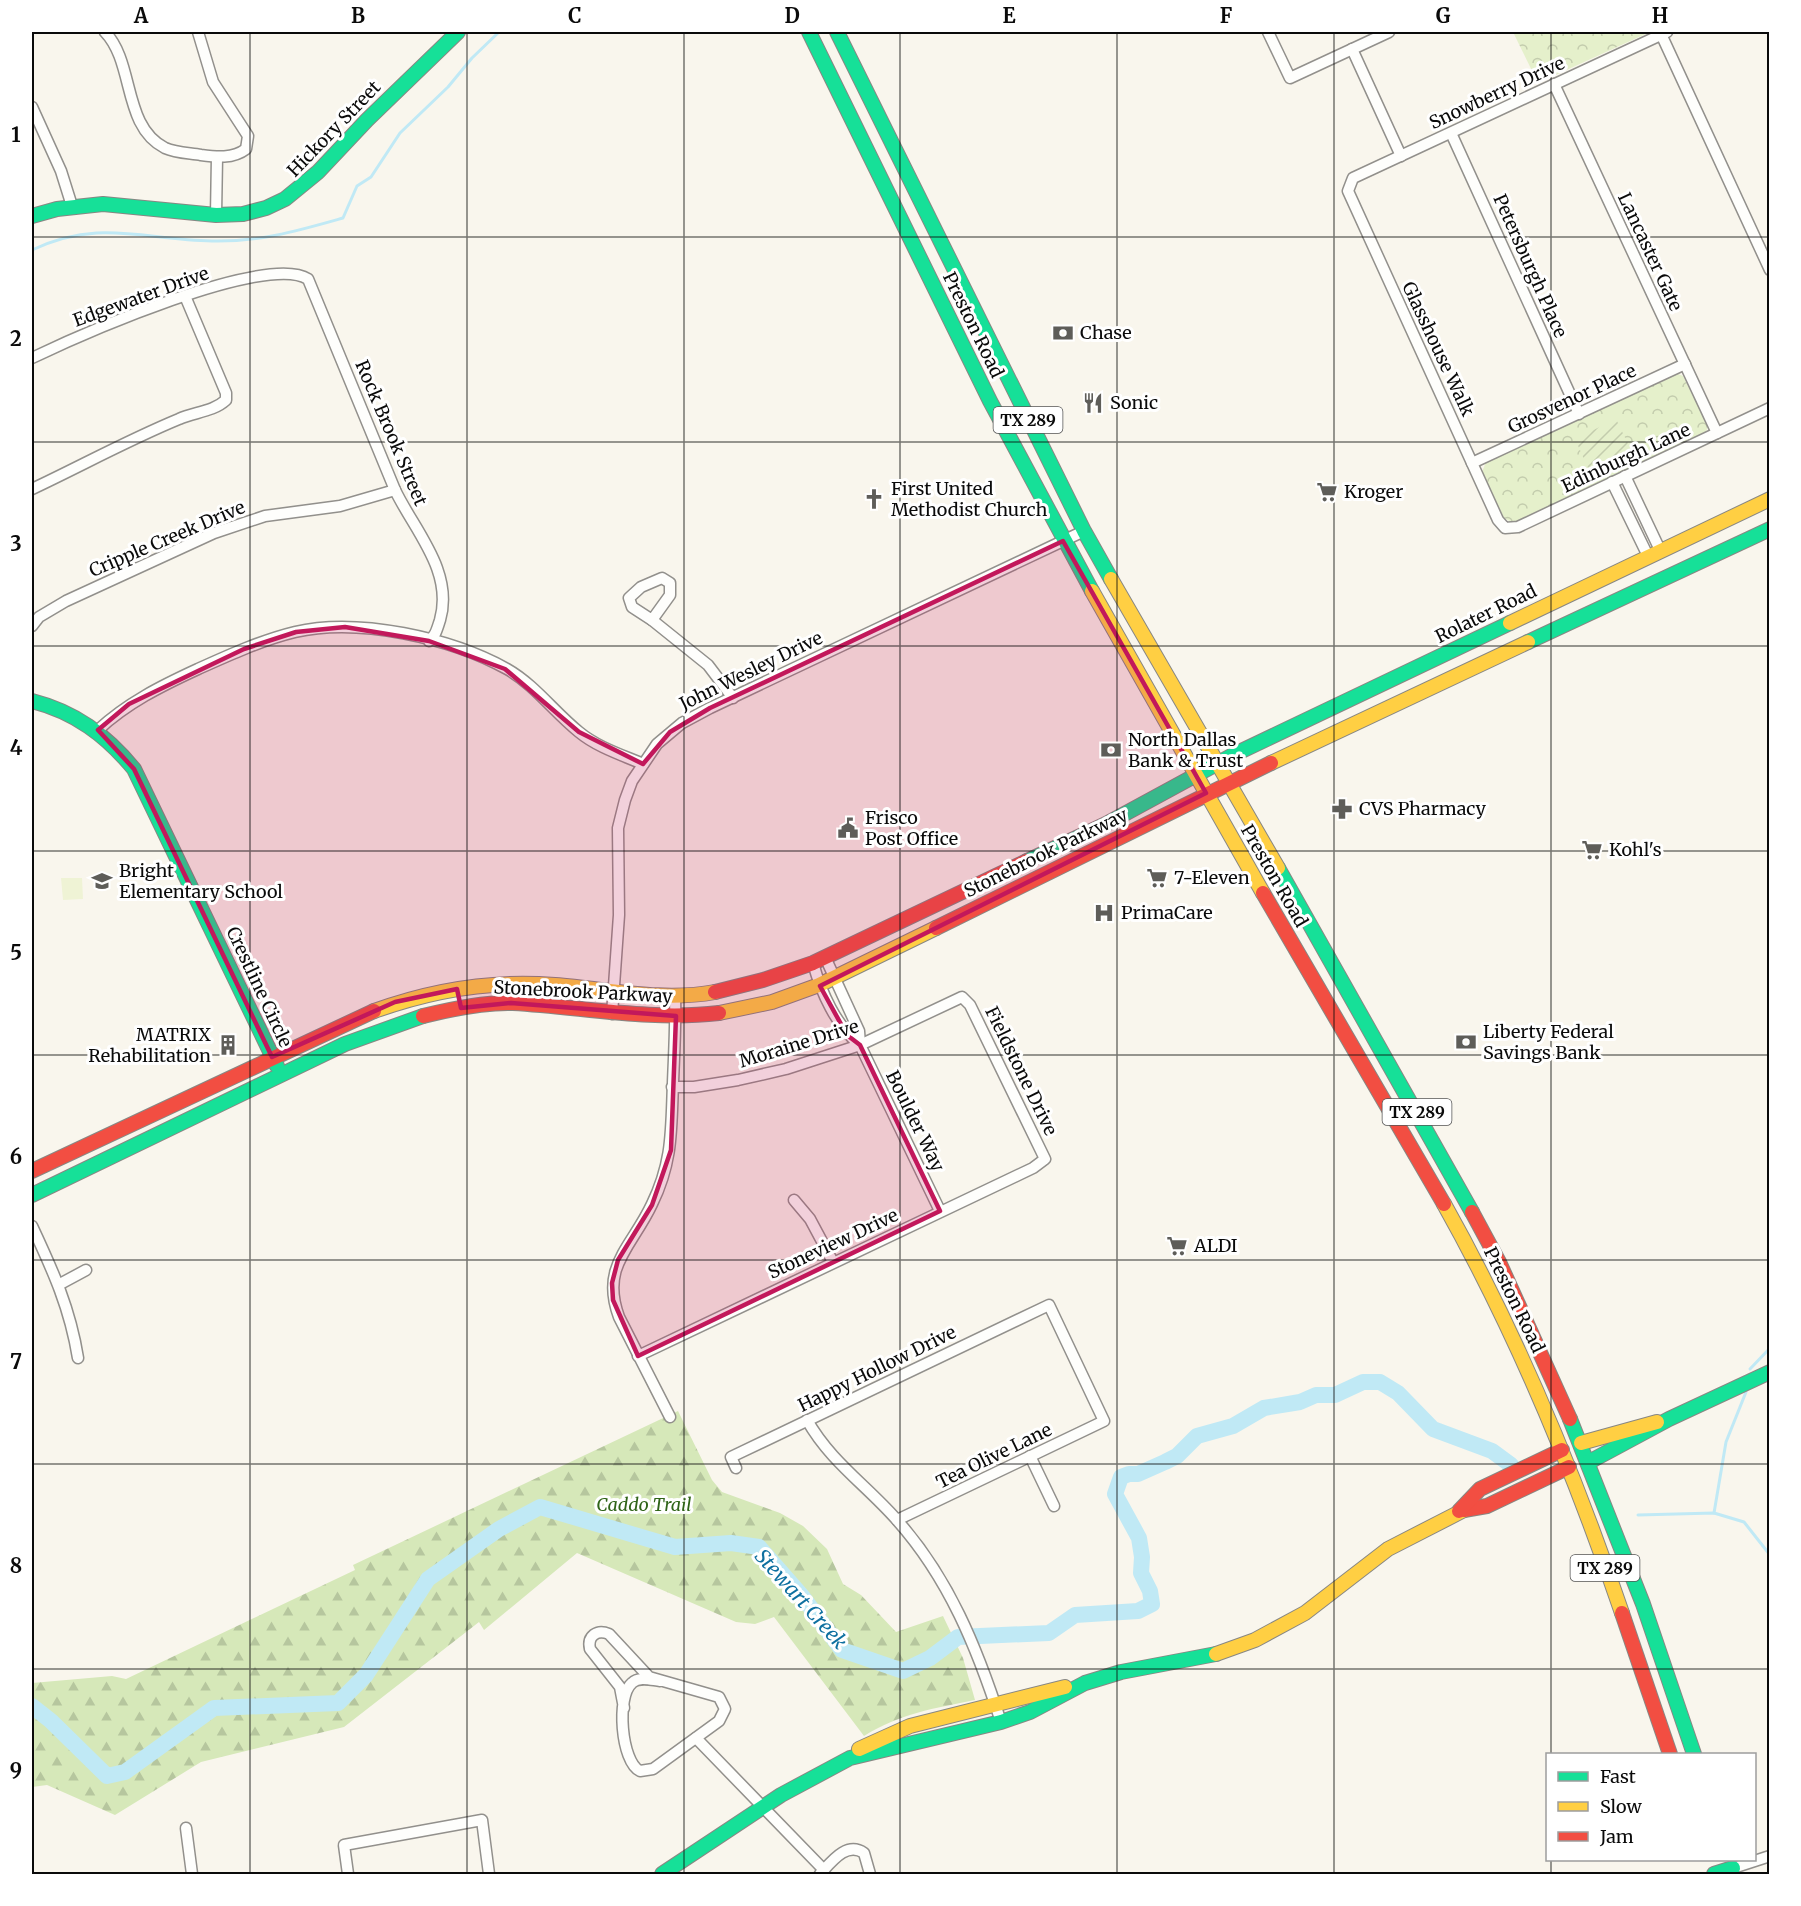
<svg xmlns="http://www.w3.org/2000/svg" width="1801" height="1906" font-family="Merriweather,serif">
<defs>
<pattern id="forest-firs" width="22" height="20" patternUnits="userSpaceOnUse" patternTransform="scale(1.5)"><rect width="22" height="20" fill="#d6e8b9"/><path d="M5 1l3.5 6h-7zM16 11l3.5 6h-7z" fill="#b6c69e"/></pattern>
<pattern id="park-crowns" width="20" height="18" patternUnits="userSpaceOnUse" patternTransform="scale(1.5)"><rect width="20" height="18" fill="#e5f0cb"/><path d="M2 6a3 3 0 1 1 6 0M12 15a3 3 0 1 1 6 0" fill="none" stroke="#c3ccad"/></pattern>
<pattern id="garden-furrows" width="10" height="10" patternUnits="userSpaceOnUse" patternTransform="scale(1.5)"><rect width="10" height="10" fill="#e5f0cb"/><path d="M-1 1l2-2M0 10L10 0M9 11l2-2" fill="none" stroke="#c3ccad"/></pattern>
</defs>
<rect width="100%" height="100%" fill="#f9f6ed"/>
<path fill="url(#forest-firs)" d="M678 1411 712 1480 722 1492 780 1513 803 1526 827 1549 843 1584 861 1595 896 1632 943 1616 963 1658 975 1700C935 1708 899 1714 864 1736L774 1617 755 1624 736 1622 577 1553 484 1630 479 1622 344 1727 201 1762 115 1815 47 1785 32 1787V1683L112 1676 126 1679 355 1570 353 1565Z"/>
<g fill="url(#park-crowns)">
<path d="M1513 32H1650L1538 83Z"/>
<path d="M1676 373 1683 376 1708 426 1706 432 1513 523 1504 518 1482 472 1486 462Z"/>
</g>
<path fill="url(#garden-furrows)" d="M1616 419 1631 450 1589 470 1575 439Z"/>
<path fill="#eff3d5" d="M61 878H82L83 899 63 900Z"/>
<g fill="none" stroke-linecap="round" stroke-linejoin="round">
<g stroke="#c0e9f5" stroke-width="3">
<path d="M32 250C100 218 143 240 212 241 260 242 297 231 343 218L357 186 371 177 400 133 448 87 472 58 499 32"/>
<path d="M1750 1369 1770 1348"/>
<path d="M1714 1513 1726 1442 1746 1392"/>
<path d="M1638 1515 1714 1513 1744 1522 1770 1555"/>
</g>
<path stroke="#c0e9f5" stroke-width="16" d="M32 1706 51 1721 107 1776 125 1772 214 1708 338 1703 366 1675 428 1579 499 1529 540 1507 675 1547 731 1543 759 1547 802 1596 842 1650 903 1671 930 1658 958 1637 1049 1633 1075 1615 1138 1611 1152 1604 1150 1591 1141 1573 1142 1557 1139 1538 1115 1494 1121 1477 1129 1474H1138L1165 1462 1177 1456 1197 1436 1233 1426 1264 1408 1300 1402 1316 1395H1335L1363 1382H1380L1398 1393 1433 1429 1492 1451 1511 1465"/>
<g stroke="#92908c" stroke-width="13">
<g id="street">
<path d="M105 32C135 63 122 126 165 148 176 153 190 153 201 155 216 157 233 159 246 149L248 136 213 82 198 32"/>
<path d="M1268 32 1290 78 1389 32"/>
<path d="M1667 32 1353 178 1348 191 1498 520 1505 528 1518 527 1770 408"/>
<path d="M1661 34 1770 270"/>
<path d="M1352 49 1401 156"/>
<path d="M1554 84 1717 433"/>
<path d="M32 107 61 171 72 206"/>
<path d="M1451 133 1579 414"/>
<path d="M216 215 217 157"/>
<path d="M32 358C78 336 266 252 308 279L395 490C414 530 454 571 440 620 437 629 436 635 429 641"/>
<path d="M1472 463 1685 364"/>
<path d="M1625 476 1660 550"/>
<path d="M1612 482 1648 556"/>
<path d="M32 489C81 466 128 440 179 419 194 412 213 412 226 400V393L185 296"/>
<path d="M662 578 670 583V595L652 620 632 607 629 598 641 587Z"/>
<path d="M652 620 708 665 733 698"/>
<path d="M32 626 39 617 66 601 214 533 265 516 340 506 395 490"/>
<path d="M98 730C127 703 161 686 198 669 229 655 262 640 295 632 358 617 451 638 507 669 535 685 554 712 579 732 597 747 622 755 643 764"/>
<path d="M825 957 859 1031 860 1045 940 1211"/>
<path d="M813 963C821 992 836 1026 860 1045"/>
<path d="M612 1014 619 915 618 828 625 800 632 781 657 744 682 723 710 708 1084 531"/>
<path d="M794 1200 810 1219 833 1262"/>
<path d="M32 1226C53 1271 70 1308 78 1358"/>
<path d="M60 1284 86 1270"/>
<path d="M638 1356 1033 1168 1045 1159 970 1005 962 997 860 1045 786 1069 738 1080 694 1087H672"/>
<path d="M670 1417 619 1317C600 1266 632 1247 652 1204 673 1161 671 1130 673 1083 674 1054 676 1025 675 996"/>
<path d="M807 1420C830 1461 866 1485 896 1519 949 1578 977 1648 1001 1722"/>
<path d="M1030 1456 1054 1506"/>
<path d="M736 1468 731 1457 1049 1305 1104 1421 897 1520"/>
<path d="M624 1708 620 1687 590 1649C587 1636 597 1629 609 1634L649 1677 719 1697 725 1709 719 1721 653 1769 640 1771C621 1762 616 1696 632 1683 639 1676 651 1680 660 1681"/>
<path d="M696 1738 824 1870"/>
<path d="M186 1828 192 1874"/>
<path d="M1733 1868 1770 1856"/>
<path d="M348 1874 344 1845 482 1820 489 1874"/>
<path d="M820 1874C832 1861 847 1841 864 1853L870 1874"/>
</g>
</g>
<g stroke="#888783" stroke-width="16">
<g id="fast">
<path d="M809 32 990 401 1092 591"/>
<path d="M837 32 1084 531 1111 579"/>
<path d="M32 216 57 209 103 204 216 215 243 214 266 208 285 199 318 172 367 120 458 32"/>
<path d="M1528 642 1770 529"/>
<path d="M32 701C75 712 106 735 134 769L277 1066"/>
<path d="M1027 861 1106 824 1233 755 1510 623"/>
<path d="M1278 868 1472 1212"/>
<path d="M32 1195 345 1044 423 1016"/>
<path d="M1570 1419 1643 1604 1694 1754"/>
<path d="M1589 1462 1669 1419 1770 1372"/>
<path d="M662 1874 781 1795 850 1758 1001 1722 1030 1712 1085 1683 1121 1672 1216 1654"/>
<path d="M1714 1874 1733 1868"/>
</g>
</g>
<g stroke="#888783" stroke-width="16">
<g id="slow">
<path d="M1111 579 1278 868"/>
<path d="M1092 591 1263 893"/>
<path d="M1510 623 1770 499"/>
<path d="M1271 763 1528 642"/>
<path d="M374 1011C432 990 494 980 555 985 609 989 661 1002 715 992"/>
<path d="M719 1013 772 1002 819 985 936 928"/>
<path d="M1444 1204C1517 1334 1574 1472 1622 1613"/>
<path d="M1581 1443 1657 1422"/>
<path d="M1216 1654 1255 1640 1305 1613 1388 1549 1464 1510"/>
<path d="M859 1749 910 1726 1065 1687"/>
</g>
</g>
<g stroke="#888783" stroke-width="16">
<g id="jam">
<path d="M1263 893 1444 1204"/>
<path d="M936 928 1271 763"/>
<path d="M715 992 763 980 813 963 1027 861"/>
<path d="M423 1016C451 1009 484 1002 513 1003 583 1007 650 1021 719 1013"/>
<path d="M32 1171 374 1011"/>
<path d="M1472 1212 1499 1262 1570 1419"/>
<path d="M1464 1510 1487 1506 1569 1467"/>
<path d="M1459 1511 1480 1489 1562 1450"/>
<path d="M1622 1613 1670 1754"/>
</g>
</g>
<use href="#street" stroke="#fefefc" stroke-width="10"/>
<use href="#fast" stroke="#16e098" stroke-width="14"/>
<use href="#slow" stroke="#ffcf43" stroke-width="14"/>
<use href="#jam" stroke="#f24e42" stroke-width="14"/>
</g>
<path fill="#c2185b" fill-opacity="0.2" stroke="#c2185b" stroke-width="4.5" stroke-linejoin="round" d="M1063 541 1206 793 820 986 847 1035 860 1045 940 1211 638 1356 613 1300 612 1283 618 1260 652 1205 671 1150 676 1016 511 1003 461 1008 457 989 395 1002 272 1057 134 769 98 730 129 704 244 649 296 632 345 627 429 641 505 669 579 732 643 764 670 732 710 708Z"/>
<path fill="none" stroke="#0a0a0a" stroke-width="1.5" stroke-opacity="0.55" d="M250 32V1874M467 32V1874M684 32V1874M900 32V1874M1117 32V1874M1334 32V1874M1551 32V1754M32 237H1770M32 442H1770M32 646H1770M32 851H1770M32 1055H1770M32 1260H1770M32 1464H1770M32 1669H1770M1551 1860V1874"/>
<defs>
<g id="bank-bare" transform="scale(1.62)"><path d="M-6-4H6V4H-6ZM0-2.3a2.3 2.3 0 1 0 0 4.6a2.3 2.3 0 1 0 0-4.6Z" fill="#5e5d59" stroke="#fff" stroke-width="2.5" paint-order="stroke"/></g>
<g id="restaurant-bare" transform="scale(1.62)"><path d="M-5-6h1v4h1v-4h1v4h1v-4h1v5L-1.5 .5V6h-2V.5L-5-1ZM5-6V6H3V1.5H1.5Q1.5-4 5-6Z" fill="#5e5d59" stroke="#fff" stroke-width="2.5" paint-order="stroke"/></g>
<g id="supermarket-bare" transform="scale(1.62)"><path d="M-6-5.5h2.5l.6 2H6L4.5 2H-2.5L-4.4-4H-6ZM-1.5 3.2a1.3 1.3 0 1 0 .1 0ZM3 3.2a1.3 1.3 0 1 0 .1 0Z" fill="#5e5d59" stroke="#fff" stroke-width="2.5" paint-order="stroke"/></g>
<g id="church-bare" transform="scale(1.62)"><path d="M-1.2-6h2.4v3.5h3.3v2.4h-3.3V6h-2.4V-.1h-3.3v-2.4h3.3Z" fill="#5e5d59" stroke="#fff" stroke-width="2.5" paint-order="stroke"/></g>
<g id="pharmacy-bare" transform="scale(1.62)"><path d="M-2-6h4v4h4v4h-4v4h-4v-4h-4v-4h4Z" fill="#5e5d59" stroke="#fff" stroke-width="2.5" paint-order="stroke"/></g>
<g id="civic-bare" transform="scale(1.62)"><path d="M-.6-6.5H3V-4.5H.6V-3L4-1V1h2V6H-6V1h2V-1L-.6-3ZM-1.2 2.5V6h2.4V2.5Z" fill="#5e5d59" stroke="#fff" stroke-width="2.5" paint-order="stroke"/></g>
<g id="school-bare" transform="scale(1.62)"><path d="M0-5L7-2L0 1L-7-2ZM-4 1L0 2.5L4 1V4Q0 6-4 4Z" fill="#5e5d59" stroke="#fff" stroke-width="2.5" paint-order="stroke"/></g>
<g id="hospital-bare" transform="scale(1.62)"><path d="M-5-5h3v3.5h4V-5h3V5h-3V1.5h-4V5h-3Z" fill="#5e5d59" stroke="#fff" stroke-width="2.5" paint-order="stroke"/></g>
<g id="building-bare" transform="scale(1.62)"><path d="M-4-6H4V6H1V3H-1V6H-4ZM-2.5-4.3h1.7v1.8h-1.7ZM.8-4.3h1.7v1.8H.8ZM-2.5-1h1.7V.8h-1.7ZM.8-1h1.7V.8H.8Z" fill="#5e5d59" stroke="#fff" stroke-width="2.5" paint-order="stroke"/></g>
</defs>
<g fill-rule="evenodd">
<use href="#bank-bare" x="1063" y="333"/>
<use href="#restaurant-bare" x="1093" y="403"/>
<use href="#supermarket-bare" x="1327" y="492"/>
<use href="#church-bare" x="874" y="499"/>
<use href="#bank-bare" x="1111" y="750"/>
<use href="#pharmacy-bare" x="1342" y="809"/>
<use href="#civic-bare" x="848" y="828"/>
<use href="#supermarket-bare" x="1592" y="850"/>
<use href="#supermarket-bare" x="1157" y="878"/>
<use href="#school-bare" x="102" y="881"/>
<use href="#hospital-bare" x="1104" y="913"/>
<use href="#bank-bare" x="1466" y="1042"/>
<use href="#building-bare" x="228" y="1045"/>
<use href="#supermarket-bare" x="1177" y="1246"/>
</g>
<g text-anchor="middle" stroke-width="6" stroke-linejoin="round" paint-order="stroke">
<g fill="#fff" stroke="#545454" stroke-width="1.5">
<rect x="993.5" y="407" width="69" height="26" rx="4.5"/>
<rect x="1382.5" y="1099" width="69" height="26" rx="4.5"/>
<rect x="1570.5" y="1555" width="69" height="26" rx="4.5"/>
</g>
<g font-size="16" font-weight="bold" fill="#0a0a0a">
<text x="1028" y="426">TX 289</text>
<text x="1417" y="1118">TX 289</text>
<text x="1605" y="1574">TX 289</text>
</g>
<g font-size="18" fill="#0a0a0a" stroke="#fff">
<text transform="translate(1497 93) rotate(-25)" y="6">Snowberry Drive</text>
<text transform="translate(334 129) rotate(-46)" y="6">Hickory Street</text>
<text transform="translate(1650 252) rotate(65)" y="6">Lancaster Gate</text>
<text transform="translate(1530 266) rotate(66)" y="6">Petersburgh Place</text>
<text transform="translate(141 297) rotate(-20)" y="6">Edgewater Drive</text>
<text transform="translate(973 325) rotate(64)" y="6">Preston Road</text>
<text transform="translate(1438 349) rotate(65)" y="6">Glasshouse Walk</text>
<text transform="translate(1572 399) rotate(-25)" y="6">Grosvenor Place</text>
<text transform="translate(391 433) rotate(67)" y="6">Rock Brook Street</text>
<text transform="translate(1626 458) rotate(-25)" y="6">Edinburgh Lane</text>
<text transform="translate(167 539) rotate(-23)" y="6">Cripple Creek Drive</text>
<text transform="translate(1486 614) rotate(-26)" y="6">Rolater Road</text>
<text transform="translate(751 671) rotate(-26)" y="6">John Wesley Drive</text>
<text transform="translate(1046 853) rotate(-26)" y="6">Stonebrook Parkway</text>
<text transform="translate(1274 876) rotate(60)" y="6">Preston Road</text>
<text transform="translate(259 987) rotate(65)" y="6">Crestline Circle</text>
<text transform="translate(583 992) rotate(3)" y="6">Stonebrook Parkway</text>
<text transform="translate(799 1044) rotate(-17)" y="6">Moraine Drive</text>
<text transform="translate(1021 1071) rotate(64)" y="6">Fieldstone Drive</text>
<text transform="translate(915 1121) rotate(64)" y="6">Boulder Way</text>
<text transform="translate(833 1244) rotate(-25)" y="6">Stoneview Drive</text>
<text transform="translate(1514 1300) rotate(64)" y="6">Preston Road</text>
<text transform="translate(877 1369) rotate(-26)" y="6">Happy Hollow Drive</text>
<text transform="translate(994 1456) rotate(-26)" y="6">Tea Olive Lane</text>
</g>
<g font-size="18" fill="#0a0a0a" stroke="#fff" text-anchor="start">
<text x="1080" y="339">Chase</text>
<text x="1110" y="409">Sonic</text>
<text x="891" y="495">First United<tspan x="891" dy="21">Methodist Church</tspan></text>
<text x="1344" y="498">Kroger</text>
<text x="1128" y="746">North Dallas<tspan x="1128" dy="21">Bank &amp; Trust</tspan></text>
<text x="1359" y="815">CVS Pharmacy</text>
<text x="865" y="824">Frisco<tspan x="865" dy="21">Post Office</tspan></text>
<text x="1609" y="856">Kohl's</text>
<text x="119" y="877">Bright<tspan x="119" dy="21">Elementary School</tspan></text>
<text x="1174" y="884">7-Eleven</text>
<text x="1121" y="919">PrimaCare</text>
<text x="1483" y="1038">Liberty Federal<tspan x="1483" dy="21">Savings Bank</tspan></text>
<text x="211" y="1041" text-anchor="end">MATRIX<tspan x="211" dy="21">Rehabilitation</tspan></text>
<text x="1194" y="1252">ALDI</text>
</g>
<g font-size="18" font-style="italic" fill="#2f6418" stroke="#fff">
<text x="644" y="1511">Caddo Trail</text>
</g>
<g font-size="20" font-style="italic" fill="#0e70a0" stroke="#fff">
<text transform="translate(801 1599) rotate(48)" y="7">Stewart Creek</text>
</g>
</g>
<rect width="1801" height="1906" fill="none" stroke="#ffffff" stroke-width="66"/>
<rect x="1546" y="1753" width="210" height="108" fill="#ffffff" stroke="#9d9d9d" stroke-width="1.5"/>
<rect x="1558" y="1772" width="30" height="9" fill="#16e098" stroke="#9d9d9d" stroke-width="1.5"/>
<text x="1600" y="1783" font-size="18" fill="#0a0a0a">Fast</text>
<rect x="1558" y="1802" width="30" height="9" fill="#ffcf43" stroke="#9d9d9d" stroke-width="1.5"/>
<text x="1600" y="1813" font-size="18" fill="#0a0a0a">Slow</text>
<rect x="1558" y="1832" width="30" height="9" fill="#f24e42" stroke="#9d9d9d" stroke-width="1.5"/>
<text x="1600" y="1843" font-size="18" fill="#0a0a0a">Jam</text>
<rect x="33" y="33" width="1735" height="1840" fill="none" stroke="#0a0a0a" stroke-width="2"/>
<g font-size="20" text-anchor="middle" font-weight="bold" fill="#0a0a0a">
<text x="141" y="23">A</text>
<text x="358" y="23">B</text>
<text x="575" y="23">C</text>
<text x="792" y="23">D</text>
<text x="1009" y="23">E</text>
<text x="1226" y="23">F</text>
<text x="1443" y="23">G</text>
<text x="1660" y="23">H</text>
<text x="16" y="142">1</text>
<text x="16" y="346">2</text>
<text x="16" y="551">3</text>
<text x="16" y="755">4</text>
<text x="16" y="960">5</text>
<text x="16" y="1164">6</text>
<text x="16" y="1369">7</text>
<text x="16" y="1573">8</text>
<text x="16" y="1778">9</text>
</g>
</svg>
